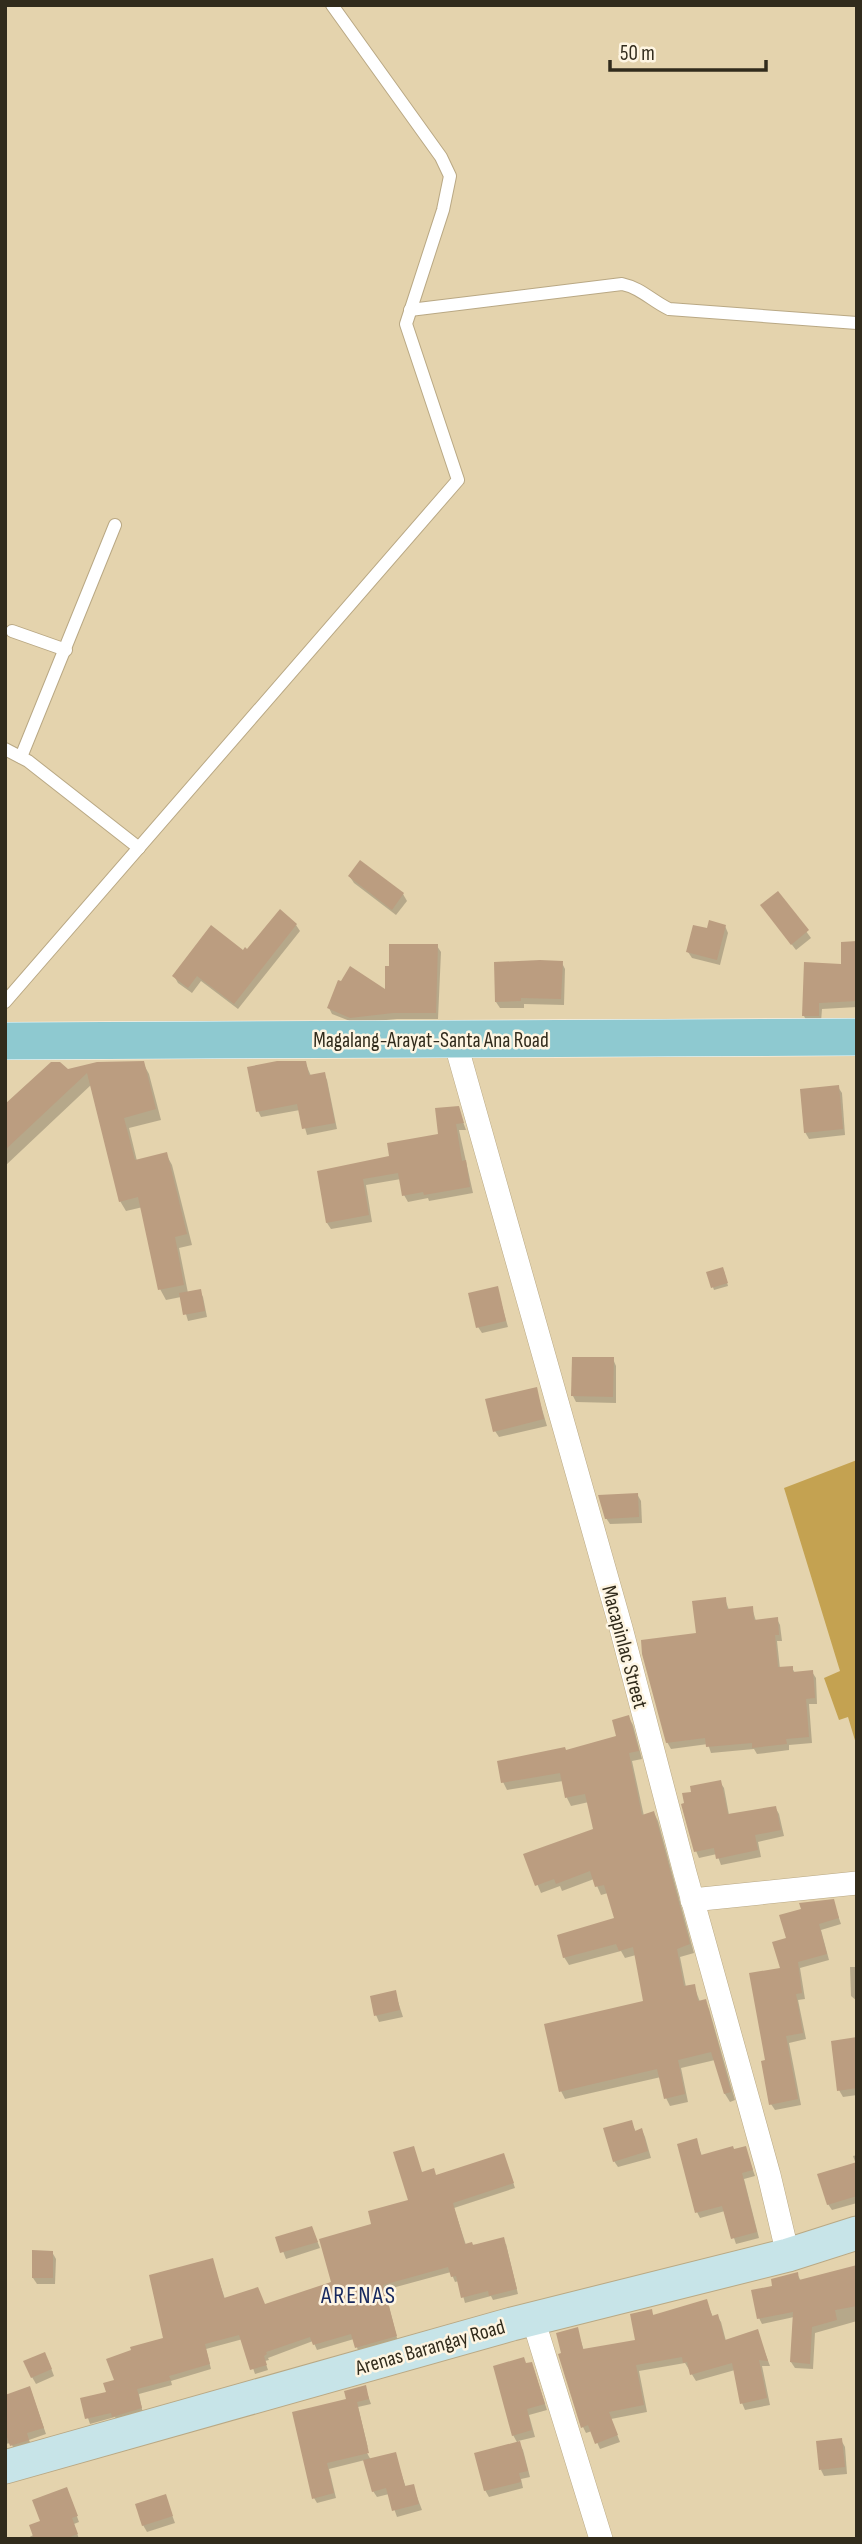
<svg xmlns="http://www.w3.org/2000/svg" width="862" height="2544" font-family="'Sofia Sans Condensed',sans-serif">
<rect width="100%" height="100%" fill="#e4d3ad"/>
<path fill="#c4a251" d="M857 1460V1747L848 1717 839 1720 824 1678 840 1671 784 1488Z"/>
<g fill="#0003">
<path d="M350 877 403 894 407 901 396 915 354 883Z"/>
<path d="M778 893 811 938 796 950 762 906Z"/>
<path d="M296 925 300 931 238 1009 201 981 192 993 178 983 174 976 247 951Z"/>
<path d="M725 926 728 933 720 965 692 958 688 952 708 930Z"/>
<path d="M857 943V1007L822 1009 821 1022H807L804 1016 843 966Z"/>
<path d="M437 946 441 952 438 1019H397L355 1023 332 1014 329 1008 387 992 390 967Z"/>
<path d="M562 963 565 969 564 1005 524 1004V1008H500L496 1002Z"/>
<path d="M305 1062 311 1076 324 1074 327 1080 337 1129 307 1135 300 1110 261 1117 258 1111Z"/>
<path d="M143 1063 149 1074 161 1120 129 1128 137 1161 166 1154 172 1165 192 1245 179 1248 188 1293 200 1291 203 1297 207 1317 188 1321 181 1297 166 1300 160 1289 143 1207 126 1211 120 1201 92 1084 5 1166V1107L67 1071Z"/>
<path d="M838 1087 842 1093 845 1135 809 1139 805 1132Z"/>
<path d="M458 1108 466 1130H459L473 1193 429 1201 428 1198 408 1202 404 1195 401 1179 366 1185 372 1222 331 1229 327 1223 319 1172 391 1157 440 1135Z"/>
<path d="M724 1271 728 1286 714 1290 708 1273Z"/>
<path d="M497 1288 508 1327 482 1333 478 1327Z"/>
<path d="M613 1359 616 1366V1403L576 1402 573 1396Z"/>
<path d="M536 1389 547 1426 499 1437 495 1431Z"/>
<path d="M637 1494 641 1501 642 1523 610 1524 606 1518Z"/>
<path d="M725 1599 729 1610 752 1608 756 1621 777 1619 780 1625 782 1641H777L780 1669 792 1668 795 1673 812 1672 816 1678 817 1704H809L812 1743 789 1745V1750L757 1754 754 1749 711 1753 708 1744 671 1749 667 1742 698 1635Z"/>
<path d="M629 1718 633 1725 642 1759 632 1761 644 1816 654 1813 658 1821 694 1953 680 1957 686 1987 694 1986 700 2002 705 2001 709 2009 735 2100 730 2102 725 2094 715 2060 681 2068 688 2102 670 2106 666 2098 661 2077 565 2099 561 2091 645 2002 636 1955 625 1958 621 1951 569 1965 564 1957 616 1919 608 1893 601 1895 594 1879 562 1891 560 1886 541 1893 525 1855 595 1830 589 1802 571 1806 567 1798 563 1781 507 1790 503 1782 566 1752 619 1737Z"/>
<path d="M720 1782 724 1788 729 1815 775 1807 779 1814 784 1836 758 1842 761 1857 721 1865 717 1854 699 1858 696 1851 693 1793Z"/>
<path d="M833 1901 841 1924 821 1930 829 1960 800 1968 805 1999 798 2000 806 2039 789 2043 801 2105 775 2110 771 2104 767 2061 788 1940Z"/>
<path d="M850 1967H857V2001L851 1996Z"/>
<path d="M395 1992 403 2017 379 2022 376 2015Z"/>
<path d="M857 2039V2095L843 2097 839 2090Z"/>
<path d="M631 2122 636 2132 642 2130 645 2137 651 2158 618 2167 614 2161Z"/>
<path d="M696 2140 702 2156 745 2148 755 2176 744 2179 759 2238 736 2244 725 2211 700 2218 697 2212Z"/>
<path d="M504 2155 515 2188 454 2208 466 2245 506 2244 518 2294 493 2300 491 2296 465 2303 459 2281 455 2282 451 2272 385 2290 398 2342 359 2353 354 2339 317 2350 313 2341 268 2358 269 2360 265 2361 268 2370 255 2374 243 2339 206 2349 211 2369 171 2381 172 2385 139 2394 143 2414 117 2421 115 2417 90 2424 82 2400 108 2393 116 2381 165 2339 212 2260 225 2299 265 2306 333 2283 373 2225 410 2201 422 2174 436 2177Z"/>
<path d="M857 2155V2203L832 2210 828 2204 856 2164 853 2156Z"/>
<path d="M312 2228 320 2248 286 2259 278 2238Z"/>
<path d="M52 2252 56 2259 55 2284H37L33 2278Z"/>
<path d="M857 2267V2321L815 2333 813 2369 795 2368 791 2362 794 2317 762 2324 759 2318 774 2288 797 2274 801 2281Z"/>
<path d="M706 2301 713 2317 717 2316 721 2322 726 2341 757 2331 770 2366H762L770 2405 745 2410 742 2403 735 2370 696 2381 685 2363 639 2371 647 2412 611 2419 620 2442 600 2449 592 2431 586 2433 583 2427 577 2329 584 2351 637 2341 651 2311 654 2316Z"/>
<path d="M48 2360 54 2376 36 2384 32 2377Z"/>
<path d="M527 2365 534 2370 547 2410 529 2415 535 2437 518 2441 523 2450 530 2477 521 2479 523 2488 489 2497 485 2490 518 2444 513 2435Z"/>
<path d="M365 2387 371 2404 358 2407 368 2448 366 2444 363 2446 371 2460 395 2454 406 2488 413 2486 422 2510 397 2517 389 2494 377 2497 373 2491 365 2460 329 2469 336 2498 317 2503 314 2498 348 2400Z"/>
<path d="M30 2388 46 2434 29 2440 32 2446 15 2451 11 2443 5 2444V2396Z"/>
<path d="M841 2440 845 2447 847 2474 824 2476 821 2470Z"/>
<path d="M67 2489 79 2522 74 2524 79 2539H26L35 2534Z"/>
<path d="M165 2496 175 2523 147 2532 143 2525Z"/>
</g>
<g fill="#bb9d80">
<path d="M360 860 404 893 392 910 348 876Z"/>
<path d="M778 891 809 930 791 945 760 905Z"/>
<path d="M280 909 297 924 234 1004 197 976 188 988 172 976 211 925 243 950 245 947 247 949Z"/>
<path d="M709 920 726 925 717 960 686 952 693 925 707 928Z"/>
<path d="M857 941V1001L819 1003V1016H802L804 962 841 964V942Z"/>
<path d="M389 944H438L436 1013H393L350 1018 327 1008 338 980 341 981 350 966 385 989V966H389Z"/>
<path d="M540 960 563 961 561 999 521 998V1001L495 1002 494 962Z"/>
<path d="M144 1061 156 1109 124 1118 135 1160 167 1152 187 1234 175 1237 184 1285 158 1290 138 1197 119 1202 87 1073 5 1150V1104L51 1062H60L68 1069 97 1062Z"/>
<path d="M277 1061H306L309 1075 325 1072 335 1123 302 1129 297 1104 256 1112 247 1067Z"/>
<path d="M839 1085 843 1129 804 1133 800 1089Z"/>
<path d="M459 1106 464 1123 456 1124 462 1161 466 1160 470 1187 424 1195 423 1192 402 1196 398 1173 363 1179 369 1215 326 1223 317 1171 389 1156 387 1143 438 1134 435 1108Z"/>
<path d="M723 1267 728 1283 711 1288 706 1272Z"/>
<path d="M498 1286 506 1321 476 1328 468 1293Z"/>
<path d="M201 1289 205 1311 183 1315 179 1293Z"/>
<path d="M572 1357H614L613 1397 571 1396Z"/>
<path d="M537 1387 544 1419 493 1432 485 1399Z"/>
<path d="M638 1493 639 1517 605 1519 598 1495Z"/>
<path d="M726 1597 727 1609 753 1606 754 1620 778 1617 779 1635H775L778 1667 793 1666V1672L813 1670 815 1698 806 1699 809 1737 786 1739 787 1744 752 1748V1743L706 1747 705 1738 666 1743 642 1654 641 1640 696 1633 692 1601Z"/>
<path d="M629 1715 639 1751 629 1753 642 1815 654 1811 690 1944 677 1949 684 1986 695 1984 698 2001 706 1999 731 2092 724 2094 711 2052 678 2060 685 2094 664 2099 657 2069 559 2092 544 2024 643 2001 633 1947 619 1951 616 1944 563 1958 557 1935 614 1918 604 1885 595 1887 590 1871 556 1884 554 1879 535 1886 523 1854 593 1829 585 1794 565 1798 560 1773 501 1783 497 1761 565 1747 566 1750 616 1736 612 1720Z"/>
<path d="M721 1780 728 1814 776 1806 781 1830 755 1835 758 1850 716 1859 714 1848 694 1852 681 1804 684 1803 682 1793 691 1792 690 1786Z"/>
<path d="M834 1899 839 1918 819 1924 827 1954 798 1962 802 1993 796 1994 803 2033 786 2036 798 2099 769 2105 761 2061 765 2060 749 1973 780 1968 772 1942 786 1938 779 1915 801 1909 799 1903Z"/>
<path d="M396 1990 400 2010 374 2016 370 1996Z"/>
<path d="M857 2037V2088L837 2091 831 2041Z"/>
<path d="M632 2120 635 2131 642 2128 648 2151 613 2162 603 2128Z"/>
<path d="M697 2138 701 2155 733 2146 734 2149 746 2146 753 2170 742 2173 757 2232 731 2239 722 2206 695 2213 677 2144Z"/>
<path d="M414 2146 422 2172 434 2168 436 2175 504 2153 514 2183 453 2203 465 2244 472 2242 473 2245 504 2237 517 2289 489 2296 488 2291 461 2298 456 2276 451 2277 448 2267 383 2285 397 2336 355 2348 351 2334 313 2345 310 2337 266 2352 267 2354 264 2356 267 2365 250 2370 239 2335 205 2344 210 2364 169 2376 171 2380 137 2389 142 2408 112 2417 111 2413 85 2419 80 2398 106 2392 103 2383 114 2380 106 2359 131 2350 130 2347 163 2338 149 2275 213 2258 224 2298 258 2287 265 2304 331 2282 319 2239 371 2224 368 2211 408 2200 393 2152Z"/>
<path d="M857 2162V2196L827 2205 817 2174Z"/>
<path d="M312 2226 318 2242 280 2253 275 2237Z"/>
<path d="M32 2250 53 2251V2278H32Z"/>
<path d="M857 2265V2306L835 2310 837 2320 812 2327 810 2364 790 2362 793 2312 757 2319 751 2290 772 2286 771 2279 798 2272 799 2280Z"/>
<path d="M707 2299 712 2316 718 2314 725 2340 758 2329 768 2361 759 2360 767 2398 740 2404 732 2363 690 2375 687 2362 683 2363 682 2357 636 2365 644 2405 609 2412 618 2435 595 2444 588 2425 581 2428 558 2354 561 2353 556 2333 578 2327 583 2349 635 2340 630 2314 652 2309 653 2315Z"/>
<path d="M45 2352 52 2369 31 2378 23 2361Z"/>
<path d="M524 2357 526 2363 532 2362 545 2404 527 2409 532 2430 512 2436 493 2366Z"/>
<path d="M366 2385 369 2399 357 2402 369 2453 327 2463 334 2493 312 2499 292 2412 346 2399 344 2391Z"/>
<path d="M30 2386 44 2428 27 2433 29 2440 10 2446 5 2431V2395Z"/>
<path d="M842 2438 845 2467 819 2470 816 2441Z"/>
<path d="M520 2441 528 2471 519 2473 521 2482 484 2491 474 2453Z"/>
<path d="M396 2452 405 2486 414 2484 419 2504 392 2511 386 2488 372 2492 363 2460Z"/>
<path d="M67 2487 78 2516 72 2518 78 2534 64 2539H34L29 2525 40 2521 32 2500Z"/>
<path d="M166 2494 173 2516 142 2526 135 2504Z"/>
</g>
<g fill="none" stroke-linecap="round" stroke-linejoin="round">
<g stroke="#b9a884" stroke-width="14">
<g id="lane">
<path d="M410 310 622 284C641 288 652 301 669 309L857 323"/>
<path d="M12 631 66 650"/>
<path d="M5 749 28 761 139 848"/>
<path d="M21 757 115 525"/>
<path d="M5 1002 458 480 406 324 443 210 450 176 441 157 332 5"/>
</g>
</g>
<g stroke="#b9a884" stroke-width="24">
<g id="street">
<path d="M455 1041 621 1628 685 1873 769 2175 788 2255"/>
<path d="M692 1900 857 1883"/>
<path d="M533 2319 601 2539"/>
</g>
</g>
<g stroke="#b9a884" stroke-width="35">
<path id="secondary" d="M5 2467 512 2324 788 2255 857 2233"/>
</g>
<g stroke="#fff" stroke-width="38">
<path id="primary" d="M5 1041 857 1037"/>
</g>
<use href="#lane" stroke="#fff" stroke-width="12"/>
<use href="#street" stroke="#fff" stroke-width="23"/>
<use href="#secondary" stroke="#c7e4e8" stroke-width="33"/>
<use href="#primary" stroke="#8ec9d0" stroke-width="37"/>
</g>
<g text-anchor="middle" stroke-width="5" stroke-linejoin="round" paint-order="stroke">
<g font-size="21" fill="#312b1c" stroke="#fef5e2">
<text x="431" y="1047">Magalang-Arayat-Santa Ana Road</text>
<text transform="translate(625 1647) rotate(75)" y="7">Macapinlac Street</text>
<text transform="translate(430 2347) rotate(-16)" y="7">Arenas Barangay Road</text>
</g>
<g font-size="24" letter-spacing="2" fill="#182a60" stroke="#fef5e2">
<text x="359" y="2303">ARENAS</text>
</g>
</g>
<rect width="862" height="2544" fill="none" stroke="#312b1c" stroke-width="14"/>
<path d="M610 60v10h156v-10" fill="none" stroke="#312b1c" stroke-width="3.5"/>
<text x="620" y="60" font-size="21" fill="#312b1c" stroke="#fef5e2" stroke-width="5" paint-order="stroke">50 m</text>
</svg>
